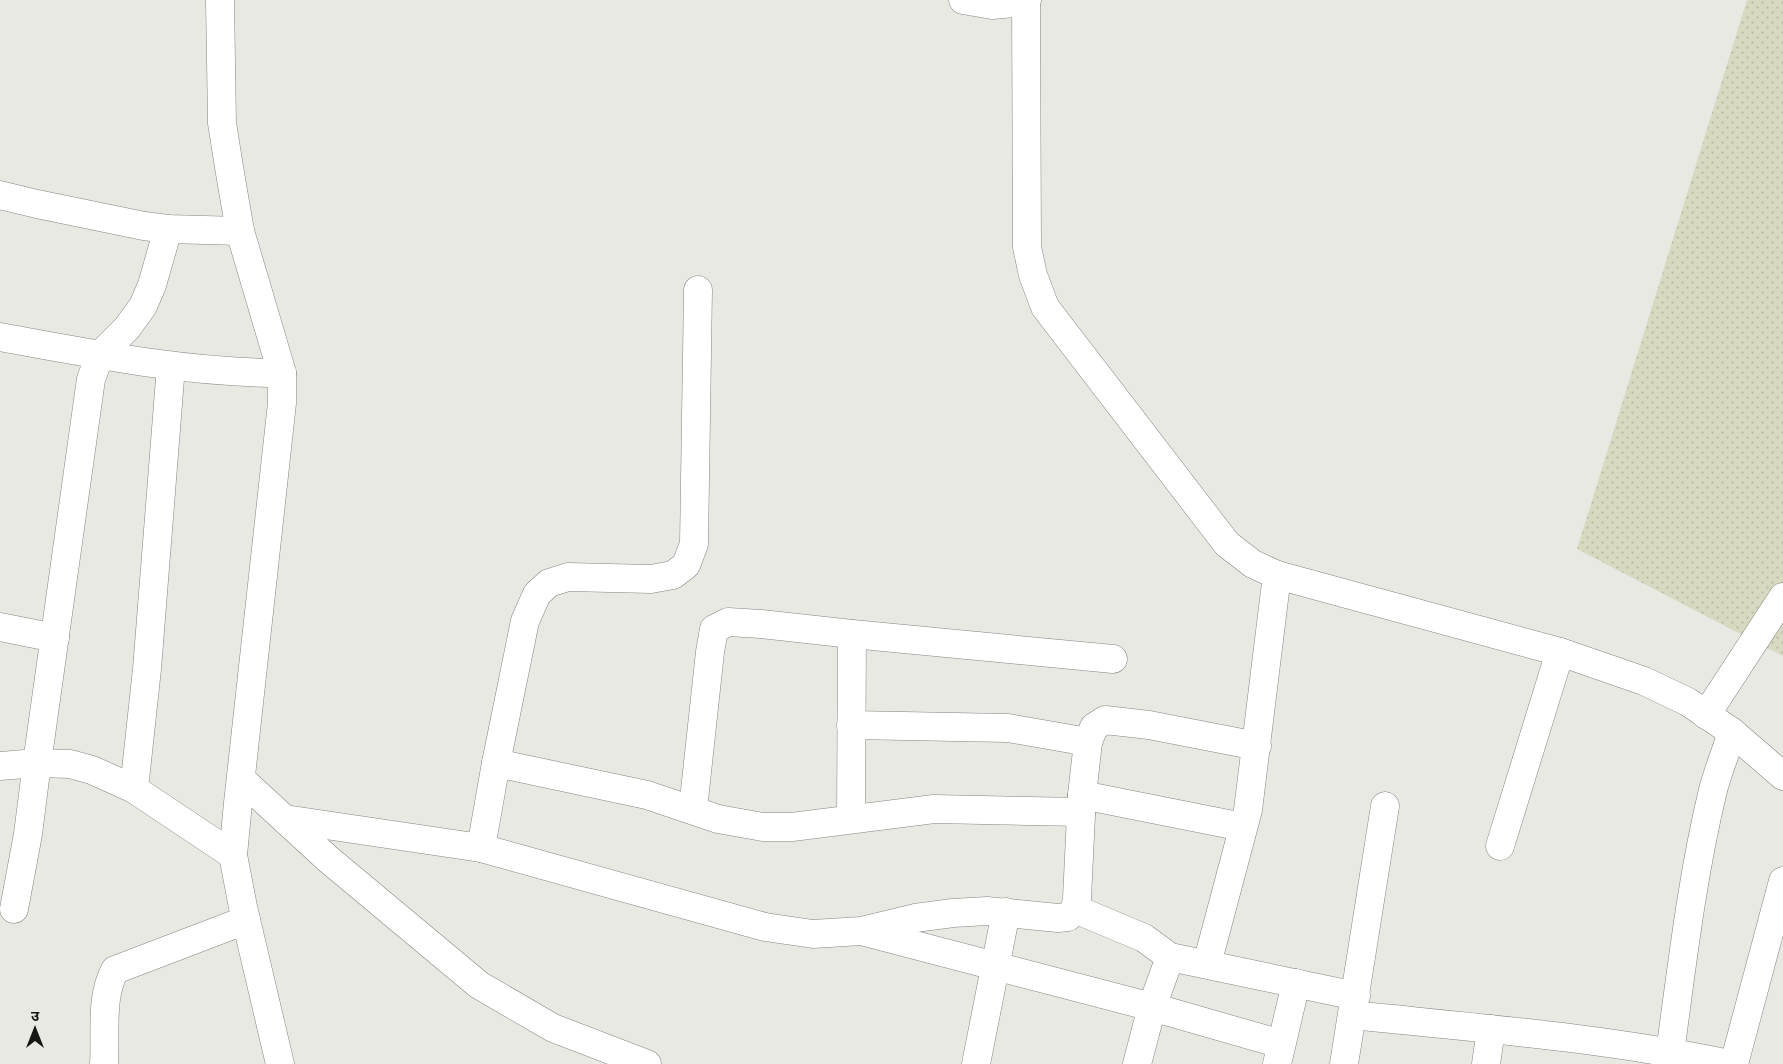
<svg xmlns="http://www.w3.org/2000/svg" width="1783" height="1064" font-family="Arial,'Noto Sans Devanagari',sans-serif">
<defs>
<pattern id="grass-dots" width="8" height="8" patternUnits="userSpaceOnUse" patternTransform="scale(1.25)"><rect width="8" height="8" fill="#d7d9c0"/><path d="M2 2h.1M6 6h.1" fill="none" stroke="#b8baa4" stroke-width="1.8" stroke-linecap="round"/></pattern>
</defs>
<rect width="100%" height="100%" fill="#e9e9e4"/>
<path fill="url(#grass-dots)" d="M1747 0H1783V656L1577 549Z"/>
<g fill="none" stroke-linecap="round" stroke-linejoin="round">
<g stroke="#848580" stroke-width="29">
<g id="minor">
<path d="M220 0 222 123 230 173 240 231 282 373V403L238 803 233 855 243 907 280 1064"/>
<path d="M963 0 992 5 1026 2 1027 0"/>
<path d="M1026 2 1027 247 1033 275 1045 307 1227 544 1253 564 1277 575 1560 652 1644 681 1688 702 1732 732 1783 776"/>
<path d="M0 195 37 204 144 226 168 229 240 231"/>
<path d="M0 337C94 354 187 373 282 373"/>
<path d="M0 627 55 638"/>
<path d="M1706 715 1783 597"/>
<path d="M851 725 1008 728 1088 742"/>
<path d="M496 763 647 795 718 819 763 827H792L934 809 1081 812"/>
<path d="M0 766 37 763 70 764 92 770 134 789 233 855"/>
<path d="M241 779 328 859 479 985 553 1028 647 1064"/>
<path d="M134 789 147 669 171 366"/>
<path d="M1082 795 1243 827"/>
<path d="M693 809 710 652 714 629 728 622 761 624 852 634 1113 659"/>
<path d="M851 818 852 634"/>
<path d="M285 819 481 848 765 927 813 934 861 931 915 918 953 913 987 911 1058 918 1068 917 1075 909 1077 898 1082 795 1088 742 1094 727 1105 720 1149 725 1257 746"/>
<path d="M1500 846 1560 652"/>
<path d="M481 848 496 763 525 621 537 594 549 583 568 577 651 579 673 575 686 565 694 544 698 290"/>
<path d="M14 909 28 834 37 763 91 379 100 355 127 328 143 306 152 285 168 229"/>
<path d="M1075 909 1144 938 1170 957 1356 996"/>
<path d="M865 932 1152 1007 1281 1044"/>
<path d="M1207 964 1248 810 1277 575"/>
<path d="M1353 1015C1478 1028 1606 1038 1729 1064"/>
<path d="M1670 1053C1682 965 1692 877 1713 790 1718 771 1726 752 1732 732"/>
<path d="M104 1064C106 1033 100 997 115 970L246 920"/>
<path d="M976 1064 1006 912"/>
<path d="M1137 1064 1152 1007 1170 957"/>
<path d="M1277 1064 1296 983"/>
<path d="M1344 1064 1385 806"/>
<path d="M1486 1064 1491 1029"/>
<path d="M1734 1064 1783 881"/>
</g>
</g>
<use href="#minor" stroke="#fff" stroke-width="28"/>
</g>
<g transform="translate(35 1029)" stroke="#e9e9e4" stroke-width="4" paint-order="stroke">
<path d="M0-4L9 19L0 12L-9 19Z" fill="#171715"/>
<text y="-8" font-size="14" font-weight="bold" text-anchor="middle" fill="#171715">उ</text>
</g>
</svg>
